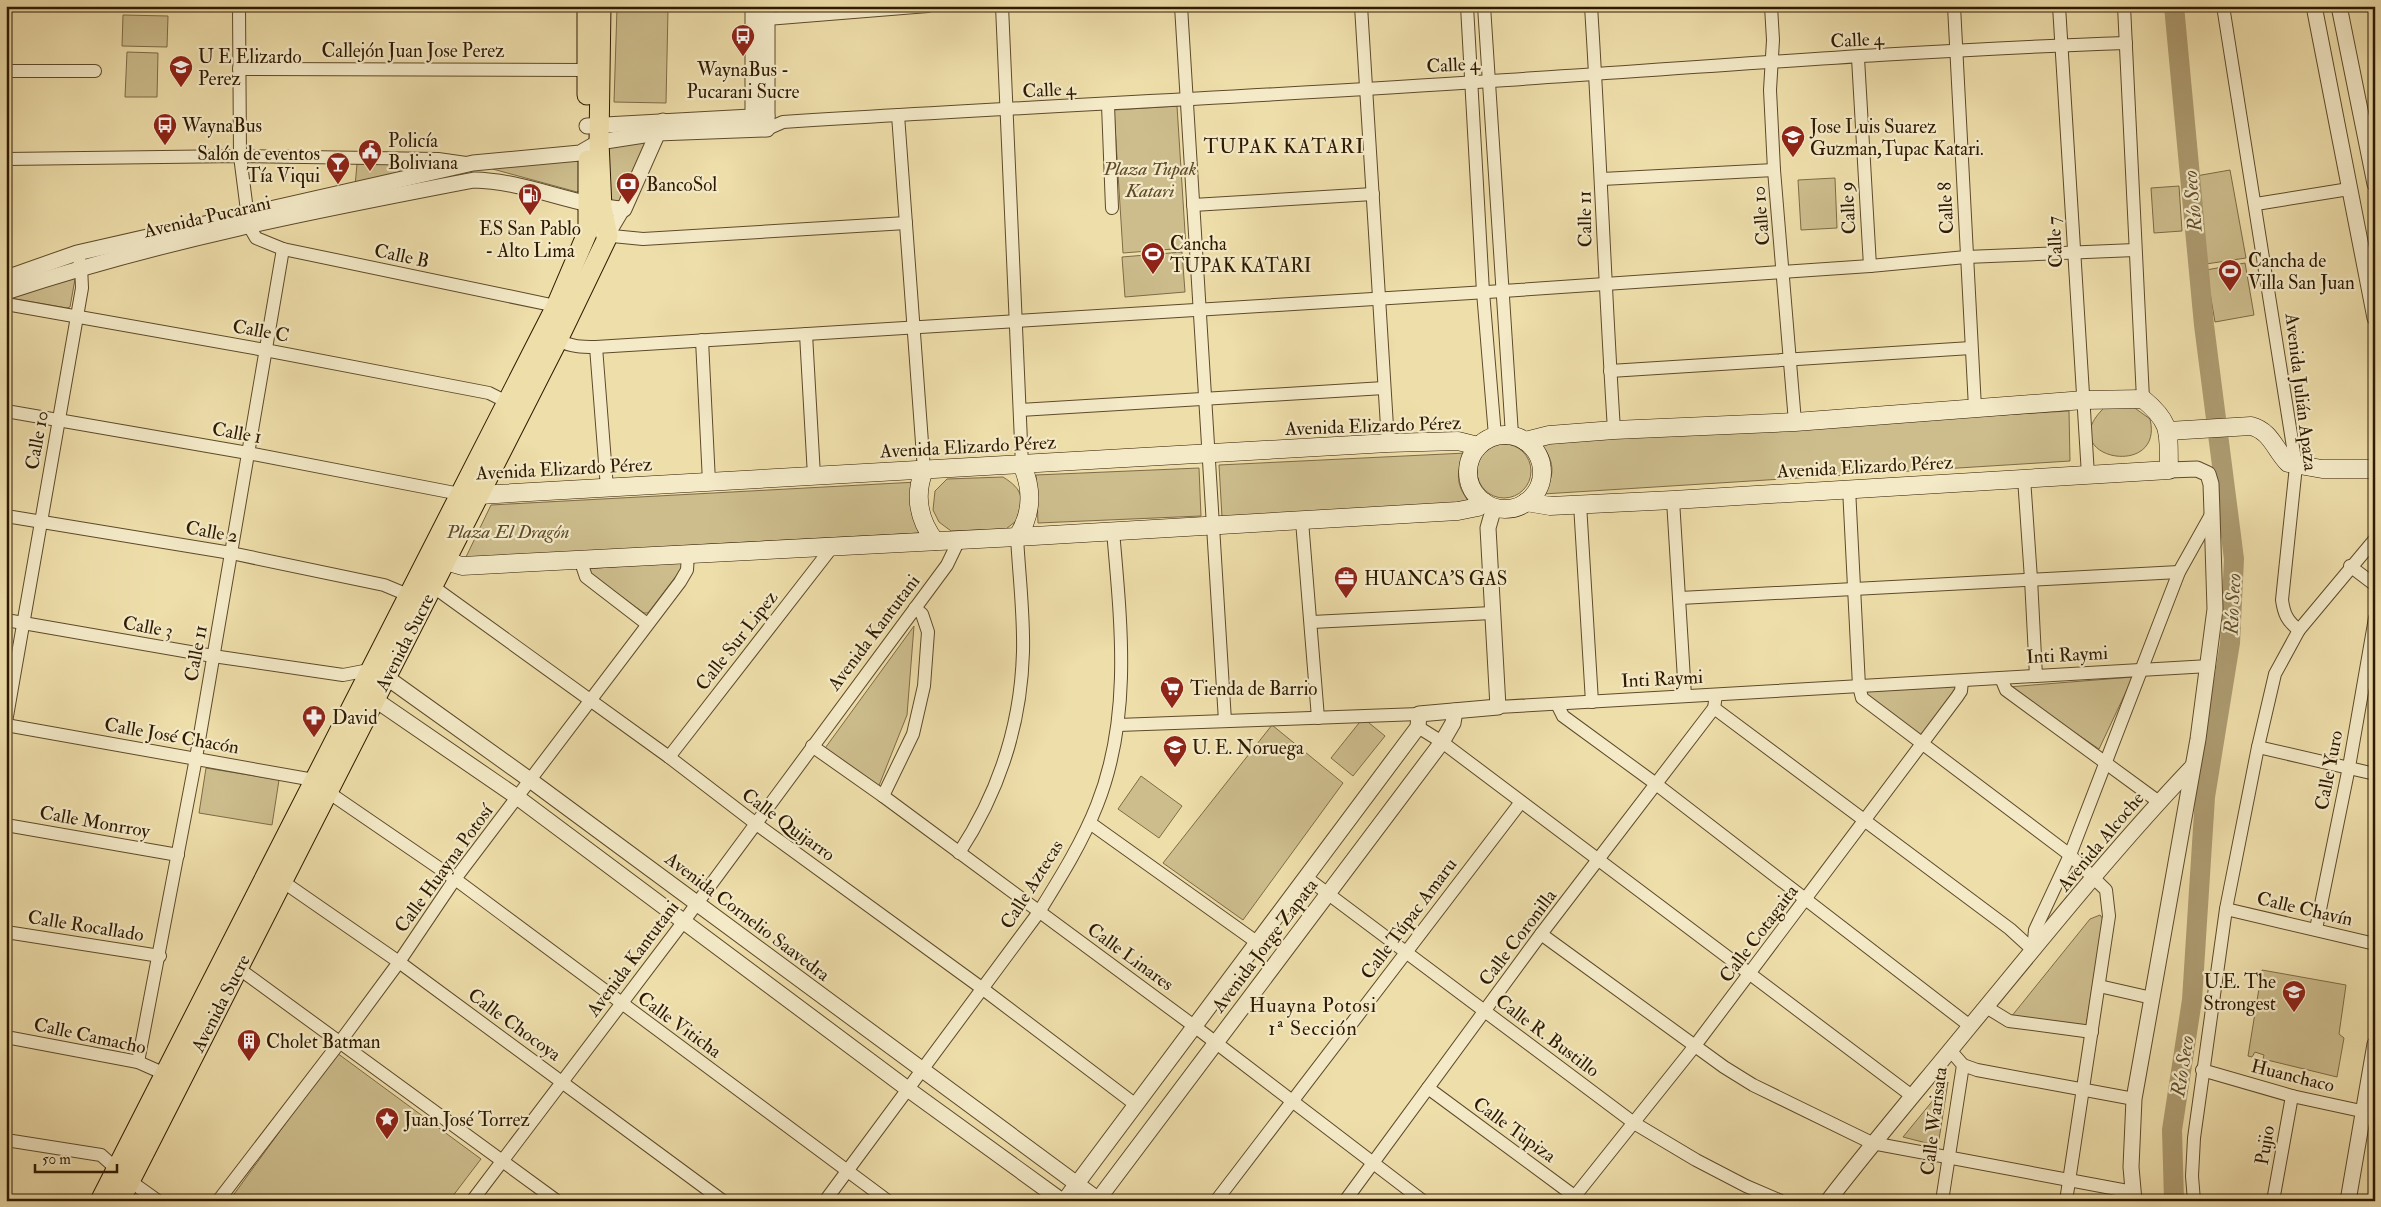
<svg xmlns="http://www.w3.org/2000/svg" width="2381" height="1207" font-family="'IM FELL Double Pica',serif">
<rect width="100%" height="100%" fill="#eedeaa"/>
<filter id="stains"><feTurbulence type="fractalNoise" baseFrequency=".004" numOctaves="4"/><feColorMatrix values="0 0 0 0 .2 0 0 0 0 .09 0 0 0 0 .02 0 0 0 .5 -.17"/></filter>
<radialGradient id="worn" r=".72"><stop offset=".6" stop-color="#630" stop-opacity="0"/><stop offset="1" stop-color="#630" stop-opacity=".3"/></radialGradient>
<g fill="#cdbd8d" stroke="#7e6b46">
<path d="M617 8 668 10 666 103 614 102Z"/>
<path d="M123 15 168 16 167 47 122 46Z"/>
<path d="M127 52 158 53 157 97H125Z"/>
<path d="M1177 106 1186 248 1123 253 1114 110Z"/>
<path d="M644 141 646 143 621 201H612L610 199 607 149 609 145Z"/>
<path d="M578 161 580 164 581 189 577 192 489 168V165Z"/>
<path d="M443 162 355 186 357 164Z"/>
<path d="M2230 170 2246 258 2206 264 2196 176Z"/>
<path d="M1835 178 1837 228 1801 230 1798 180Z"/>
<path d="M2179 186 2182 231 2154 233 2151 188Z"/>
<path d="M1182 252 1185 292 1125 297 1122 257Z"/>
<path d="M2245 263 2254 315 2215 322 2206 270Z"/>
<path d="M73 276 75 279 70 307 67 308 10 298Z"/>
<path d="M2132 406 2150 419C2165 481 2050 458 2105 407Z"/>
<path d="M2069 411 2070 461 1543 494C1556 475 1555 460 1539 442Z"/>
<circle cx="1504" cy="471" r="27"/>
<path d="M1466 453C1455 472 1456 485 1469 502L1222 517 1219 465Z"/>
<path d="M1199 468 1201 516 1038 523 1036 475Z"/>
<path d="M1003 477C1024 490 1024 499 1016 521L1006 529 951 531 939 522 933 510 935 491 947 479Z"/>
<path d="M917 482 921 533 712 544 470 559 466 557 491 505Z"/>
<path d="M680 562 683 567 648 613H644L584 569Z"/>
<path d="M914 626 907 715 878 788 823 751Z"/>
<path d="M2133 677 2099 749 2008 687Z"/>
<path d="M1960 686 1922 736 1862 692Z"/>
<path d="M1363 718 1385 736 1353 776 1331 758Z"/>
<path d="M1272 725 1343 783 1243 920 1163 863Z"/>
<path d="M206 768 279 780 272 825 199 813Z"/>
<path d="M1141 776 1182 806 1159 838 1118 809Z"/>
<path d="M2100 915 2103 919 2086 1027 2011 1017 2090 919Z"/>
<path d="M2262 970 2346 985 2339 1034 2344 1038 2337 1077 2263 1059 2264 1055 2255 1052 2252 1057 2248 1056Z"/>
<path d="M337 1053 481 1159 449 1201H229Z"/>
<path d="M1948 1082 1938 1146 1903 1137Z"/>
</g>
<g fill="none" stroke-linecap="round" stroke-linejoin="round">
<path stroke="#ad9b70" stroke-width="20" d="M2174 6 2204 325 2234 559 2230 643 2205 797 2192 1000 2172 1130 2174 1201"/>
<g stroke="#5e4a2a" stroke-width="14">
<g id="minor">
<path d="M239 6 240 156 249 226 256 238 283 249 556 306"/>
<path d="M1002 6 1022 465"/>
<path d="M1181 6 1225 721"/>
<path d="M1361 6 1388 443"/>
<path d="M1467 6 1483 292 1495 436"/>
<path d="M1484 6 1512 435"/>
<path d="M1591 6C1600 147 1605 289 1614 430"/>
<path d="M1771 6 1773 40 1770 90 1774 170 1795 422"/>
<path d="M1954 6 1975 408"/>
<path d="M2059 6 2088 475"/>
<path d="M2124 6 2143 399"/>
<path d="M2223 6 2296 466 2282 600C2284 614 2287 621 2299 630"/>
<path d="M767 19 928 6"/>
<path d="M1858 58 1870 266"/>
<path d="M239 69 587 70"/>
<path d="M6 71H95"/>
<path d="M1108 105 1112 208"/>
<path d="M898 115 924 470"/>
<path d="M767 129 783 122C1019 107 1255 97 1491 81 1703 67 1914 50 2126 43"/>
<path d="M6 159 240 156 438 159 466 163"/>
<path d="M1602 179 1774 170"/>
<path d="M2256 204 2349 189"/>
<path d="M1193 205 1373 194"/>
<path d="M602 235 643 239 906 223"/>
<path d="M608 236 624 209"/>
<path d="M6 304 265 350 489 393 507 402"/>
<path d="M806 334 814 476"/>
<path d="M558 340C571 347 582 347 596 347L1503 291 1870 266 1966 257 2135 250"/>
<path d="M702 340 709 482"/>
<path d="M596 347 607 488"/>
<path d="M1610 371 1971 348"/>
<path d="M1020 410 1384 388"/>
<path d="M6 411 248 453 460 494"/>
<path d="M2024 478 2031 579 2036 676"/>
<path d="M1849 488 1859 686 1862 698 2070 855 2106 890 2109 916 2066 1201"/>
<path d="M1673 500 1685 696"/>
<path d="M1580 504 1592 702"/>
<path d="M6 516 231 553 384 585 408 595"/>
<path d="M1302 521 1318 718"/>
<path d="M580 559 586 577 647 624"/>
<path d="M2350 566 2375 585"/>
<path d="M428 583 669 757 755 823 983 989 1136 1105"/>
<path d="M1680 598 2179 572"/>
<path d="M6 620 213 656 343 675 369 670"/>
<path d="M1312 622 1492 613"/>
<path d="M2001 678 2006 690 2159 802"/>
<path d="M1557 704 1563 716 1656 784 1970 1026"/>
<path d="M1498 707 2209 666"/>
<path d="M1714 708 2010 929 2033 950"/>
<path d="M6 722 82 288 81 266 77 253"/>
<path d="M6 725 314 780 328 792 455 879 888 1201"/>
<path d="M1118 725 1419 714"/>
<path d="M1418 727 1442 742 1912 1096"/>
<path d="M812 746 883 796 1194 1026 1423 1201"/>
<path d="M2258 747 2375 774"/>
<path d="M669 757 833 546"/>
<path d="M883 796 913 734 924 686 928 632 922 614 915 608"/>
<path d="M1090 823 1258 943"/>
<path d="M6 825 178 855"/>
<path d="M959 853C999 792 1021 724 1023 652 1024 614 1019 575 1017 537"/>
<path d="M1307 878 1634 1123 1696 1160 1746 1186 1781 1201"/>
<path d="M282 881 399 962 723 1201"/>
<path d="M2226 909 2375 944"/>
<path d="M2316 929 2349 767 2375 618"/>
<path d="M6 932 160 956"/>
<path d="M1541 934 1724 1067 1753 1085 1872 1143 2133 1192"/>
<path d="M2033 950 2035 930 2070 855 2179 572 2212 513"/>
<path d="M238 968 557 1201"/>
<path d="M2099 986 2152 998"/>
<path d="M1986 1007 2009 1021 2092 1032"/>
<path d="M6 1037 138 1062 165 1074"/>
<path d="M138 1062 196 758 283 249"/>
<path d="M1963 1065 1977 1070 2134 1099"/>
<path d="M2202 1070 2292 1096 2375 1114"/>
<path d="M1428 1088 1581 1201"/>
<path d="M6 1140 101 1155 130 1181 158 1201"/>
<path d="M218 1201 340 1042 399 962 455 879 680 582 687 570 688 554"/>
<path d="M472 1201 684 921 947 565 959 540"/>
<path d="M825 1201 1039 912C1060 878 1082 843 1097 805 1132 717 1121 624 1113 531"/>
<path d="M1216 1201 1521 802"/>
<path d="M1345 1201 1541 934 1714 708 1716 695"/>
<path d="M1571 1201 1694 1047 1957 697 1961 691 1962 681"/>
<path d="M1942 1201 1963 1065 1950 1050"/>
<path d="M2194 1201 2192 1176 2194 1138 2226 909 2258 747 2275 674 2299 630 2375 539"/>
<path d="M2273 1201 2292 1096"/>
</g>
</g>
<g stroke="#5e4a2a" stroke-width="17">
<g id="tertiary">
<path d="M2314 6 2375 318"/>
<path d="M2339 6 2375 184"/>
<path d="M753 125V6"/>
<path d="M587 126 767 116"/>
<path d="M6 278 77 253 473 163 580 153 599 142 657 133 767 129V6"/>
<path d="M6 292C158 241 317 210 474 180 526 181 573 206 624 209L663 121"/>
<path d="M376 673 386 677 530 780 1100 1201"/>
<path d="M367 694 517 797 909 1090 1062 1201"/>
<path d="M1064 1201 1418 727 1419 714 1498 707 1488 528 1494 507"/>
<path d="M1097 1201 1442 742 1453 723 1455 711"/>
<path d="M1828 1201C1874 1141 1923 1084 1971 1025 2043 938 2114 849 2192 767"/>
<path d="M2134 1201 2131 1167 2134 1099 2198 739 2215 609 2212 513 2211 484 2208 474 2197 469 2169 470"/>
<path d="M2348 1201 2375 1044"/>
</g>
</g>
<g stroke="#2e1900" stroke-width="19">
<g id="secondary">
<path d="M2168 431 2251 426C2271 431 2275 450 2288 463L2322 469H2375"/>
<circle cx="1505" cy="472" r="37"/>
<path d="M1525 441 1549 435 1614 430 1795 422 2084 400 2143 399C2173 424 2168 433 2169 470L1673 500 1550 506 1526 502"/>
<path d="M924 470C914 496 918 519 935 541"/>
<path d="M466 494 479 495 1388 443 1458 441 1478 446"/>
<path d="M1017 537C1032 515 1033 490 1022 465"/>
<path d="M432 557 462 566 1017 537 1458 511 1478 507 1484 502"/>
</g>
</g>
<g stroke="#2e1900" stroke-width="21">
<g id="primary">
<path d="M587 6V95"/>
<path d="M100 1201 556 306 588 231V160"/>
<path d="M120 1201 558 340 608 236 602 208 599 142 601 6"/>
</g>
</g>
<use href="#minor" stroke="#f4eac8" stroke-width="12"/>
<use href="#tertiary" stroke="#f4eac8" stroke-width="15"/>
<use href="#secondary" stroke="#f4eac8" stroke-width="18"/>
<use href="#primary" stroke="#eedeaa" stroke-width="19"/>
</g>
<defs>
<g id="bus-pin" transform="scale(1.25)"><path d="M0 17L-7.5 6A9.5 9.5 0 1 1 7.5 6Z" fill="#8f2418" stroke="#f4eac8"/><path d="M-5-6H5V4H4V6H2V4H-2V6H-4V4H-5ZM-3.5-4V0h7V-4ZM-3.5 1.2v1.5H-2V1.2ZM2 1.2v1.5H3.5V1.2Z" fill="#fff"/></g>
<g id="school-pin" transform="scale(1.25)"><path d="M0 17L-7.5 6A9.5 9.5 0 1 1 7.5 6Z" fill="#8f2418" stroke="#f4eac8"/><path d="M0-5L7-2L0 1L-7-2ZM-4 1L0 2.5L4 1V4Q0 6-4 4Z" fill="#fff"/></g>
<g id="civic-pin" transform="scale(1.25)"><path d="M0 17L-7.5 6A9.5 9.5 0 1 1 7.5 6Z" fill="#8f2418" stroke="#f4eac8"/><path d="M-.6-6.5H3V-4.5H.6V-3L4-1V1h2V6H-6V1h2V-1L-.6-3ZM-1.2 2.5V6h2.4V2.5Z" fill="#fff"/></g>
<g id="bar-pin" transform="scale(1.25)"><path d="M0 17L-7.5 6A9.5 9.5 0 1 1 7.5 6Z" fill="#8f2418" stroke="#f4eac8"/><path d="M-6-5H6L.8 .8V4.5H3.5V6h-7V4.5H-.8V.8Z" fill="#fff"/></g>
<g id="bank-pin" transform="scale(1.25)"><path d="M0 17L-7.5 6A9.5 9.5 0 1 1 7.5 6Z" fill="#8f2418" stroke="#f4eac8"/><path d="M-6-4H6V4H-6ZM0-2.3a2.3 2.3 0 1 0 0 4.6a2.3 2.3 0 1 0 0-4.6Z" fill="#fff"/></g>
<g id="fuel-pin" transform="scale(1.25)"><path d="M0 17L-7.5 6A9.5 9.5 0 1 1 7.5 6Z" fill="#8f2418" stroke="#f4eac8"/><path d="M-5.5-6h7V0h2V4h1.3V-2.5L3-4.5l.8-.8L6-3V5H2.5V1h-1V6h-7ZM-4.2-4.7v3.2H.2V-4.7Z" fill="#fff"/></g>
<g id="stadium-pin" transform="scale(1.25)"><path d="M0 17L-7.5 6A9.5 9.5 0 1 1 7.5 6Z" fill="#8f2418" stroke="#f4eac8"/><path d="M0-5a6.5 5 0 1 0 0 10a6.5 5 0 1 0 0-10ZM-3.5-1.8h7v3.6h-7Z" fill="#fff"/></g>
<g id="office-pin" transform="scale(1.25)"><path d="M0 17L-7.5 6A9.5 9.5 0 1 1 7.5 6Z" fill="#8f2418" stroke="#f4eac8"/><path d="M-6-3h4V-5.5h4V-3h4V5H-6ZM-1-4.5V-3h2v-1.5ZM-6 0V1H6V0Z" fill="#fff"/></g>
<g id="supermarket-pin" transform="scale(1.25)"><path d="M0 17L-7.5 6A9.5 9.5 0 1 1 7.5 6Z" fill="#8f2418" stroke="#f4eac8"/><path d="M-6-5.5h2.5l.6 2H6L4.5 2H-2.5L-4.4-4H-6ZM-1.5 3.2a1.3 1.3 0 1 0 .1 0ZM3 3.2a1.3 1.3 0 1 0 .1 0Z" fill="#fff"/></g>
<g id="pharmacy-pin" transform="scale(1.25)"><path d="M0 17L-7.5 6A9.5 9.5 0 1 1 7.5 6Z" fill="#8f2418" stroke="#f4eac8"/><path d="M-2-6h4v4h4v4h-4v4h-4v-4h-4v-4h4Z" fill="#fff"/></g>
<g id="building-pin" transform="scale(1.25)"><path d="M0 17L-7.5 6A9.5 9.5 0 1 1 7.5 6Z" fill="#8f2418" stroke="#f4eac8"/><path d="M-4-6H4V6H1V3H-1V6H-4ZM-2.5-4.3h1.7v1.8h-1.7ZM.8-4.3h1.7v1.8H.8ZM-2.5-1h1.7V.8h-1.7ZM.8-1h1.7V.8H.8Z" fill="#fff"/></g>
<g id="sight-pin" transform="scale(1.25)"><path d="M0 17L-7.5 6A9.5 9.5 0 1 1 7.5 6Z" fill="#8f2418" stroke="#f4eac8"/><path d="M0-6L1.8-2.2L6-1.7L2.9 1.2L3.7 5.4L0 3.3L-3.7 5.4L-2.9 1.2L-6-1.7L-1.8-2.2Z" fill="#fff"/></g>
</defs>
<g fill-rule="evenodd">
<use href="#bus-pin" x="743" y="36"/>
<use href="#school-pin" x="181" y="67"/>
<use href="#bus-pin" x="165" y="125"/>
<use href="#school-pin" x="1793" y="137"/>
<use href="#civic-pin" x="370" y="151"/>
<use href="#bar-pin" x="338" y="164"/>
<use href="#bank-pin" x="628" y="184"/>
<use href="#fuel-pin" x="530" y="195"/>
<use href="#stadium-pin" x="1153" y="254"/>
<use href="#stadium-pin" x="2230" y="271"/>
<use href="#office-pin" x="1346" y="578"/>
<use href="#supermarket-pin" x="1172" y="688"/>
<use href="#pharmacy-pin" x="314" y="717"/>
<use href="#school-pin" x="1175" y="747"/>
<use href="#school-pin" x="2294" y="992"/>
<use href="#building-pin" x="249" y="1041"/>
<use href="#sight-pin" x="387" y="1119"/>
</g>
<g text-anchor="middle" stroke-width="4.5" stroke-linejoin="round" paint-order="stroke">
<g font-size="19" fill="#2e1900" stroke="#f4eac8">
<text transform="translate(1857 39) rotate(-3)" y="7">Calle 4</text>
<text x="413" y="57">Callejón Juan Jose Perez</text>
<text transform="translate(1453 64) rotate(-3)" y="7">Calle 4</text>
<text transform="translate(1049 89) rotate(-3)" y="7">Calle 4</text>
<text transform="translate(1847 208) rotate(-93)" y="7">Calle 9</text>
<text transform="translate(1945 208) rotate(-93)" y="7">Calle 8</text>
<text transform="translate(207 216) rotate(-13)" y="7">Avenida Pucarani</text>
<text transform="translate(1760 216) rotate(-95)" y="7">Calle 10</text>
<text transform="translate(1584 219) rotate(-91)" y="7">Calle 11</text>
<text transform="translate(2054 242) rotate(-93)" y="7">Calle 7</text>
<text transform="translate(402 255) rotate(12)" y="7">Calle B</text>
<text transform="translate(261 330) rotate(10)" y="7">Calle C</text>
<text transform="translate(2302 392) rotate(83)" y="7">Avenida Julián Apaza</text>
<text transform="translate(1373 425) rotate(-2)" y="7">Avenida Elizardo Pérez</text>
<text transform="translate(237 432) rotate(10)" y="7">Calle 1</text>
<text transform="translate(36 440) rotate(-80)" y="7">Calle 10</text>
<text transform="translate(968 446) rotate(-3)" y="7">Avenida Elizardo Pérez</text>
<text transform="translate(1865 466) rotate(-3)" y="7">Avenida Elizardo Pérez</text>
<text transform="translate(564 468) rotate(-3)" y="7">Avenida Elizardo Pérez</text>
<text transform="translate(212 531) rotate(10)" y="7">Calle 2</text>
<text transform="translate(148 626) rotate(10)" y="7">Calle 3</text>
<text transform="translate(873 632) rotate(-53)" y="7">Avenida Kantutani</text>
<text transform="translate(736 640) rotate(-52)" y="7">Calle Sur Lipez</text>
<text transform="translate(404 642) rotate(-63)" y="7">Avenida Sucre</text>
<text transform="translate(195 653) rotate(-80)" y="7">Calle 11</text>
<text transform="translate(2067 654) rotate(-3)" y="7">Inti Raymi</text>
<text transform="translate(1662 678) rotate(-3)" y="7">Inti Raymi</text>
<text transform="translate(172 735) rotate(10)" y="7">Calle José Chacón</text>
<text transform="translate(2328 770) rotate(-79)" y="7">Calle Yuro</text>
<text transform="translate(95 821) rotate(10)" y="7">Calle Monrroy</text>
<text transform="translate(789 824) rotate(36)" y="7">Calle Quijarro</text>
<text transform="translate(2100 841) rotate(-50)" y="7">Avenida Alcoche</text>
<text transform="translate(443 868) rotate(-54)" y="7">Calle Huayna Potosí</text>
<text transform="translate(1031 884) rotate(-58)" y="7">Calle Aztecas</text>
<text transform="translate(2305 908) rotate(13)" y="7">Calle Chavín</text>
<text transform="translate(748 916) rotate(37)" y="7">Avenida Cornelio Saavedra</text>
<text transform="translate(1408 918) rotate(-53)" y="7">Calle Túpac Amaru</text>
<text transform="translate(86 925) rotate(9)" y="7">Calle Rocallado</text>
<text transform="translate(1758 933) rotate(-53)" y="7">Calle Cotagaita</text>
<text transform="translate(1517 937) rotate(-53)" y="7">Calle Coronilla</text>
<text transform="translate(1264 945) rotate(-53)" y="7">Avenida Jorge Zapata</text>
<text transform="translate(1131 956) rotate(36)" y="7">Calle Linares</text>
<text transform="translate(632 958) rotate(-53)" y="7">Avenida Kantutani</text>
<text transform="translate(220 1003) rotate(-63)" y="7">Avenida Sucre</text>
<text transform="translate(515 1024) rotate(36)" y="7">Calle Chocoya</text>
<text transform="translate(680 1024) rotate(36)" y="7">Calle Viticha</text>
<text transform="translate(90 1035) rotate(12)" y="7">Calle Camacho</text>
<text transform="translate(1548 1035) rotate(37)" y="7">Calle R. Bustillo</text>
<text transform="translate(2293 1075) rotate(14)" y="7">Huanchaco</text>
<text transform="translate(1933 1121) rotate(-83)" y="7">Calle Warisata</text>
<text transform="translate(1515 1129) rotate(36)" y="7">Calle Tupiza</text>
<text transform="translate(2264 1145) rotate(-80)" y="7">Pujio</text>
</g>
<g font-size="19" fill="#2e1900" stroke="#f4eac8" text-anchor="start">
<text x="198" y="63">U E Elizardo<tspan x="198" dy="22">Perez</tspan></text>
<text x="743" y="76" text-anchor="middle">WaynaBus -<tspan x="743" dy="22">Pucarani Sucre</tspan></text>
<text x="182" y="132">WaynaBus</text>
<text x="1810" y="133">Jose Luis Suarez<tspan x="1810" dy="22">Guzman,Tupac Katari.</tspan></text>
<text x="388" y="147">Policía<tspan x="388" dy="22">Boliviana</tspan></text>
<text x="320" y="160" text-anchor="end">Salón de eventos<tspan x="320" dy="22">Tía Viqui</tspan></text>
<text x="646" y="191">BancoSol</text>
<text x="530" y="235" text-anchor="middle">ES San Pablo<tspan x="530" dy="22">- Alto Lima</tspan></text>
<text x="1170" y="250">Cancha<tspan x="1170" dy="22">TUPAK KATARI</tspan></text>
<text x="2248" y="267">Cancha de<tspan x="2248" dy="22">Villa San Juan</tspan></text>
<text x="1364" y="585">HUANCA'S GAS</text>
<text x="1190" y="695">Tienda de Barrio</text>
<text x="332" y="724">David</text>
<text x="1192" y="754">U. E. Noruega</text>
<text x="2276" y="988" text-anchor="end">U.E. The<tspan x="2276" dy="22">Strongest</tspan></text>
<text x="266" y="1048">Cholet Batman</text>
<text x="404" y="1126">Juan José Torrez</text>
</g>
<g font-size="19" font-style="italic" fill="#5e4a2a" stroke="#f4eac8">
<text x="1150" y="175">Plaza Tupak<tspan x="1150" dy="22">Katari</tspan></text>
<text x="508" y="538">Plaza El Dragón</text>
</g>
<g font-size="20" letter-spacing="1" fill="#2e1900" stroke="#f4eac8">
<text x="1284" y="153">TUPAK KATARI</text>
<text x="1313" y="1012">Huayna Potosi<tspan x="1313" dy="23">1ª Sección</tspan></text>
</g>
<g font-size="20" font-style="italic" fill="#614d2d" stroke="#f4eac8">
<text transform="translate(2192 201) rotate(-95)" y="7">Río Seco</text>
<text transform="translate(2232 604) rotate(-87)" y="7">Río Seco</text>
<text transform="translate(2182 1066) rotate(-81)" y="7">Río Seco</text>
</g>
</g>
<rect width="2381" height="1207" fill="none" stroke="#eedeaa" stroke-width="25"/>
<rect x="8" y="8" width="2366" height="1192" fill="none" stroke="#2e1900" stroke-width="2.5"/>
<rect x="12" y="12" width="2356" height="1182" fill="none" stroke="#2e1900"/>
<path d="M35 1164v8h82v-8" fill="none" stroke="#2e1900" stroke-width="2.5"/>
<text x="42" y="1164" font-size="15" fill="#2e1900" stroke="#f4eac8" stroke-width="4" paint-order="stroke">50 m</text>
<rect width="100%" height="100%" filter="url(#stains)"/>
<rect width="100%" height="100%" fill="url(#worn)"/>
</svg>
